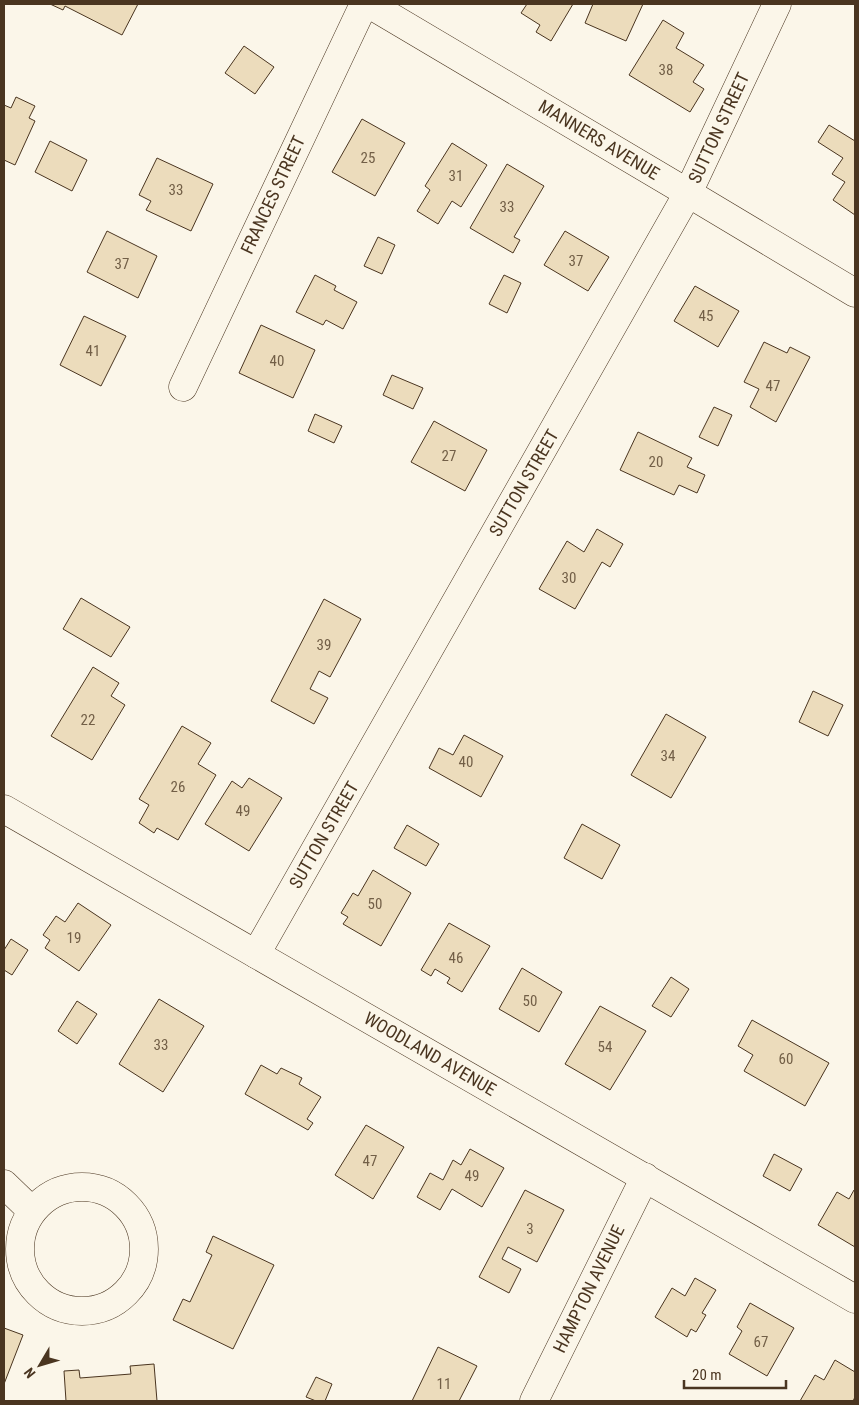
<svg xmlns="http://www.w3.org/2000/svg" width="859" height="1405" font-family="'Roboto Condensed',sans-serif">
<rect width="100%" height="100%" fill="#fbf6e9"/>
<g fill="#ecdcbc" stroke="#4a3520">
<path d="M50 4H138L122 35 65 6 63 10Z"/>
<path d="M527 4H573L551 41 536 32 540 25 521 13Z"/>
<path d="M593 4H643L626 41 585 23Z"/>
<path d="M663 20 684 33 676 48 704 65 693 82 704 89 690 112 629 75Z"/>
<path d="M244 46 274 67 255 94 225 73Z"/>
<path d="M16 97 35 106 29 118 35 121 15 165 4 160V105L11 108Z"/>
<path d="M362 119 405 143 375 196 332 172Z"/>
<path d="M829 125 855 141V215L833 200 845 182 832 174 843 158 818 142Z"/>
<path d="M50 141 87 160 72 191 35 172Z"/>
<path d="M452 143 487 165 461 207 452 201 438 224 417 211 430 190 425 186Z"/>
<path d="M157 158 213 184 191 231 146 210 151 201 139 195Z"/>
<path d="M507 164 544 186 514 237 520 240 513 253 470 228Z"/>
<path d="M107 231 157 256 138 298 87 272Z"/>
<path d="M565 231 609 257 588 291 544 265Z"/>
<path d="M378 237 395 245 382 274 364 266Z"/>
<path d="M315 275 336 286 334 290 357 302 343 329 326 320 323 325 296 312Z"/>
<path d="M504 275 521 283 507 313 489 304Z"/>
<path d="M695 286 739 311 718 347 674 321Z"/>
<path d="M84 316 126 336 101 386 60 365Z"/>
<path d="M261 325 315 350 293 398 239 373Z"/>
<path d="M764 342 787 353 790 347 810 357 776 422 750 407 759 389 744 382Z"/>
<path d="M392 375 423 388 413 409 383 395Z"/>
<path d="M714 407 732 415 718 446 699 437Z"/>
<path d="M315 414 342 426 334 443 308 431Z"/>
<path d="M434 421 487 450 465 491 411 462Z"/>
<path d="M638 432 692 458 687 467 705 475 697 493 679 485 674 495 620 470Z"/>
<path d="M597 529 623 544 610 567 602 562 575 609 539 589 567 541 584 552Z"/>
<path d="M81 598 130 627 111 657 63 629Z"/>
<path d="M324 599 361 619 330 677 319 671 310 689 328 698 314 724 271 701Z"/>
<path d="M93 667 119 683 111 696 125 705 92 760 51 736Z"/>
<path d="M813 691 843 705 828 736 799 722Z"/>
<path d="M666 714 706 737 671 798 631 775Z"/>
<path d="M182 726 211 743 198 764 216 775 178 840 157 828 154 833 139 823 149 805 139 799Z"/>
<path d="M464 735 503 756 481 797 429 768 439 748 453 755Z"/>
<path d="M249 778 282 798 249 851 205 824 232 781 242 788Z"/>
<path d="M582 824 620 845 602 879 564 858Z"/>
<path d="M407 825 439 844 426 866 394 848Z"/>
<path d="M373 870 411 893 381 946 343 924 348 917 341 913 353 893 358 896Z"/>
<path d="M78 903 111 925 79 971 45 948 50 940 43 935 56 916 65 922Z"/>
<path d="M449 923 490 946 462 992 447 983 450 978 435 969 431 976 421 970Z"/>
<path d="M11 939 28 950 12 975 4 970V950Z"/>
<path d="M522 968 562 992 539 1032 499 1009Z"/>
<path d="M671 977 689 989 671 1017 652 1006Z"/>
<path d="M159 999 204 1026 163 1092 119 1064Z"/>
<path d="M77 1001 97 1014 77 1044 58 1031Z"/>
<path d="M600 1006 646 1031 610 1090 565 1064Z"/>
<path d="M752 1020 829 1063 805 1106 744 1071 753 1055 738 1046Z"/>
<path d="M261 1065 277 1074 281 1068 302 1078 299 1084 321 1097 307 1119 313 1123 308 1130 245 1094Z"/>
<path d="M366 1125 404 1147 373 1199 335 1175Z"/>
<path d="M470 1149 504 1168 482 1207 452 1189 440 1210 417 1197 430 1173 443 1180 453 1160 461 1165Z"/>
<path d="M774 1154 802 1169 790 1191 763 1176Z"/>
<path d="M525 1190 564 1210 537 1262 508 1247 502 1259 521 1269 509 1293 479 1277Z"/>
<path d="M854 1190H855V1247L818 1225 837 1192 849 1199Z"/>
<path d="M213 1236 274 1265 233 1349 173 1320 183 1299 190 1302 212 1255 206 1252Z"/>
<path d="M695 1278 716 1290 702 1313 706 1315 696 1332 691 1329 687 1337 655 1317 672 1288 685 1296Z"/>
<path d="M750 1303 794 1328 767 1376 729 1354 742 1331 737 1327Z"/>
<path d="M4 1328 23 1335 4 1384Z"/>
<path d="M438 1347 477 1366 459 1401H412Z"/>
<path d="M835 1360 855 1372V1397L853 1401H800L815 1375 824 1380Z"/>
<path d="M154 1364 157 1401H66L64 1371 79 1370 80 1378 131 1374 130 1366Z"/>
<path d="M316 1377 332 1384 325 1401H316L306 1397Z"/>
</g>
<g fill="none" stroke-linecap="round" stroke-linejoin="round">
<g stroke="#4a3520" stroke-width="29">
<g id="street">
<path d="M369 4 688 193 855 293"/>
<path d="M183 387 364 4"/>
<path d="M4 809 855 1299"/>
<path d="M256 954 688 193 777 4"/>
<path d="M4 1184 32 1211"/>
<circle cx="82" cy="1249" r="62"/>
<path d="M534 1401 645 1177"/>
</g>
</g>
<use href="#street" stroke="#fbf6e9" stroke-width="28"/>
</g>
<g text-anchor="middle" stroke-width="4" stroke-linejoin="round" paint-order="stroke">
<g font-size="15" fill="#725f47">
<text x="666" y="75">38</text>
<text x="368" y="163">25</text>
<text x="456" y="181">31</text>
<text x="176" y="195">33</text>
<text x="507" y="212">33</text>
<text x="576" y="266">37</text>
<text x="122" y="269">37</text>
<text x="706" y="321">45</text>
<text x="93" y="356">41</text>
<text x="277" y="366">40</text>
<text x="773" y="391">47</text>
<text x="449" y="461">27</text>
<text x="656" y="467">20</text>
<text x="569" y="583">30</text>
<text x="324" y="650">39</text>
<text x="88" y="725">22</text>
<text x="668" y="761">34</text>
<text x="466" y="767">40</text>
<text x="178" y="792">26</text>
<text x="243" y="816">49</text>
<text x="375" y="909">50</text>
<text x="74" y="943">19</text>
<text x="456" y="963">46</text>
<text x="530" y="1006">50</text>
<text x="161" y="1050">33</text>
<text x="605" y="1052">54</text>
<text x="786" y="1064">60</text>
<text x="370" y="1166">47</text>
<text x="472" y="1181">49</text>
<text x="530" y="1234">3</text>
<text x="761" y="1347">67</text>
<text x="444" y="1389">11</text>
</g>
<g font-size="18" fill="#4a3520" stroke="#fbf6e9">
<text transform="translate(719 128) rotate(-65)" y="6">SUTTON STREET</text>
<text transform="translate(599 140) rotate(31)" y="6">MANNERS AVENUE</text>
<text transform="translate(273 195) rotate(-65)" y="6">FRANCES STREET</text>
<text transform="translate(524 483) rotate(-60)" y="6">SUTTON STREET</text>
<text transform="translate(324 835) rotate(-60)" y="6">SUTTON STREET</text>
<text transform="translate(430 1054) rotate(30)" y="6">WOODLAND AVENUE</text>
<text transform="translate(589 1289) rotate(-64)" y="6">HAMPTON AVENUE</text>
</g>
</g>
<rect width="859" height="1405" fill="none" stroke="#4a3520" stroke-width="10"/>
<g transform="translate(40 1365) rotate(232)" stroke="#fbf6e9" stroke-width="4" paint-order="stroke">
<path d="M0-4L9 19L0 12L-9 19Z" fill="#4a3520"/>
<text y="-8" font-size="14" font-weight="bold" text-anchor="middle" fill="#4a3520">N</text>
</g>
<path d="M684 1380v8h102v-8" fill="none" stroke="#4a3520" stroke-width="2.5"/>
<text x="692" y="1380" font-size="15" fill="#4a3520" stroke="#fbf6e9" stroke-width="4" paint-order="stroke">20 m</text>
</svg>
